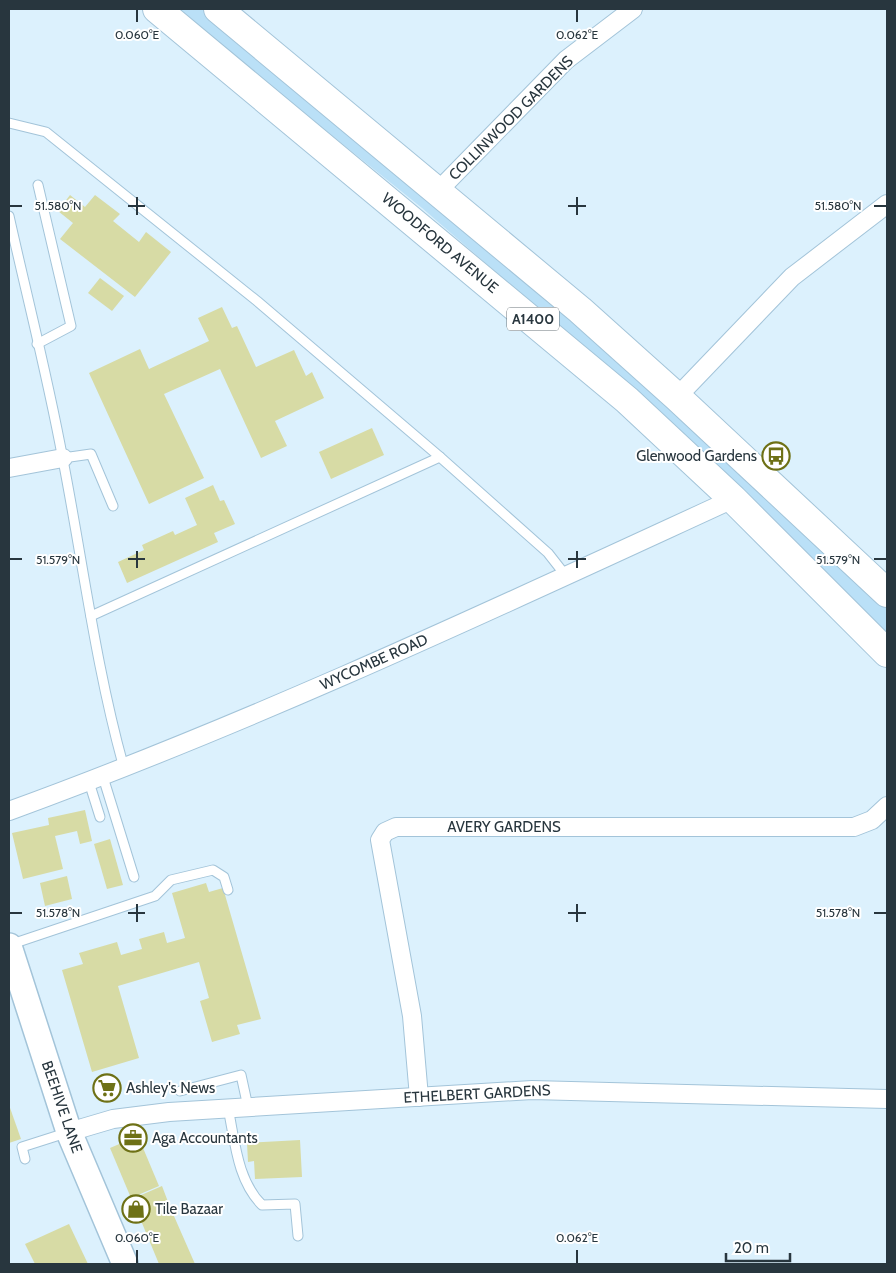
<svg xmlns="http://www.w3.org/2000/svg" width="896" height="1273" font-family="Cabin,sans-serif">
<rect width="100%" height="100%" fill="#dcf1fd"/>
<path fill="#bae0f7" d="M175 9H203L432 195 771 491 887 609V634L788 534 663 417 422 208Z"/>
<g fill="#d7dba5">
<path d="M70 195 85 207 95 195 120 214 113 221 139 242 146 232 171 252 135 297 60 239 73 223 58 211Z"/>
<path d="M100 278 124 296 112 311 88 293Z"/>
<path d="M222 307 232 328 237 326 256 367 294 350 306 376 312 372 324 398 275 421 287 446 261 458 220 369 164 394 204 478 149 504 89 373 140 349 149 369 209 341 198 318Z"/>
<path d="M372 428 384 455 331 479 319 452Z"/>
<path d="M213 485 220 501 224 500 235 524 214 533 218 542 127 583 118 562 144 550 142 545 173 531 175 535 197 525 185 498Z"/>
<path d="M85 810 92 841 80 844 77 831 55 836 63 869 23 879 12 833 49 825 48 818Z"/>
<path d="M110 839 123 885 107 889 94 844Z"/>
<path d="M67 876 72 899 45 906 40 883Z"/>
<path d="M206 883 209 892 223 888 261 1019 237 1025 240 1034 212 1042 200 1001 209 998 199 962 118 986 139 1058 92 1072 62 970 83 964 79 953 117 942 121 955 142 949 139 939 164 932 167 943 185 938 172 893Z"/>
<path d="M9 1105 21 1139 9 1143Z"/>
<path d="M138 1136 159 1186 131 1198 110 1148Z"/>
<path d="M300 1140 302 1177 255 1179 254 1161 248 1162 247 1143Z"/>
<path d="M162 1186 170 1207 195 1264H159L132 1199Z"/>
<path d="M69 1224 88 1264H35L25 1244Z"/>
</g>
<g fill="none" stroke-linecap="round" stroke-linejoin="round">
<g stroke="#a3c4d9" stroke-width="11">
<g id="lane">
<path d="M9 123 46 132 257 301 440 457 548 553 566 576"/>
<path d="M9 216C27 297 48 378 63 460 83 563 96 668 124 768"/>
<path d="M37 344 71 326 38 185"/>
<path d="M63 458 91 454 113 506"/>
<path d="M91 616 440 457"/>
<path d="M103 777 134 877"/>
<path d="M89 782 100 817"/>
<path d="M9 945 155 896 171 880 213 870 224 877 228 890"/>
<path d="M180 1091 241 1075 248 1107"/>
<path d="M228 1108C235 1141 237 1180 262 1205L295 1204 298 1236"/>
<path d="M25 1159 22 1147 69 1132"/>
</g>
</g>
<g stroke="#a3c4d9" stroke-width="20">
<g id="street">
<path d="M438 191 566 60 633 9"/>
<path d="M677 397 792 277 887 204"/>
<path d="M9 468 63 458"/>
<path d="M9 811C256 721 494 609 733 499"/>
<path d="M419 1097 412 1016 380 840 385 832 396 827H854L872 820 887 806"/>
<path d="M69 1132 113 1119 169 1112 532 1090 887 1099"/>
</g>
</g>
<g stroke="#a3c4d9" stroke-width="28">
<path id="secondary" d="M9 946 69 1132 125 1264"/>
</g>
<g stroke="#a3c4d9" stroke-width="30">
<g id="highway">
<path d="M157 9 627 400 733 499 887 653"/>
<path d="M218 9 580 310 677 397 887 593"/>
</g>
</g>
<use href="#lane" stroke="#fff" stroke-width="9"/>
<use href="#street" stroke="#fff" stroke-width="18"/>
<use href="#secondary" stroke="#fff" stroke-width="25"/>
<use href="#highway" stroke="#fff" stroke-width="28"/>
</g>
<path fill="none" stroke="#28363e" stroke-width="2" d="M137 10V22M577 10V22M137 197V215M577 197V215M10 206H22M128 206H145M568 206H586M874 206H886M137 551V568M577 551V568M10 559H22M128 559H145M568 559H586M874 559H886M137 904V922M577 904V922M10 913H22M128 913H145M568 913H586M874 913H886M137 1250V1263M577 1250V1263"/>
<defs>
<g id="bus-ring" transform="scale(1.4375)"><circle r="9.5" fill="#fff" stroke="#6e7116" stroke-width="1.5"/><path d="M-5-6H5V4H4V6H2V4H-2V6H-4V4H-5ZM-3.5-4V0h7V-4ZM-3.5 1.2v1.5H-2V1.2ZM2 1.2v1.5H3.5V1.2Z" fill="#6e7116"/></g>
<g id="supermarket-ring" transform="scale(1.4375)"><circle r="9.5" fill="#fff" stroke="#6e7116" stroke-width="1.5"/><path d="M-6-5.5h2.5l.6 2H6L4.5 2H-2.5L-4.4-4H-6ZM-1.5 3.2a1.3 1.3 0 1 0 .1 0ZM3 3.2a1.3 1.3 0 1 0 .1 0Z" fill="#6e7116"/></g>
<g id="office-ring" transform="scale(1.4375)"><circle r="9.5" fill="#fff" stroke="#6e7116" stroke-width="1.5"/><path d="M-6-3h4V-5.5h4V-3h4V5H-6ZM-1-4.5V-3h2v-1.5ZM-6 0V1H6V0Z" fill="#6e7116"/></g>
<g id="shop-ring" transform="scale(1.4375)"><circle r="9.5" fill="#fff" stroke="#6e7116" stroke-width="1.5"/><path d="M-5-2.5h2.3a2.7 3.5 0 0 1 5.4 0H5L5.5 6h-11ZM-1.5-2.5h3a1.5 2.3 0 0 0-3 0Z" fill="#6e7116"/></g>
</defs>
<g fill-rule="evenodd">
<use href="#bus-ring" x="776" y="456"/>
<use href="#supermarket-ring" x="107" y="1088"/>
<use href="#office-ring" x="133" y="1138"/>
<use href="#shop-ring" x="136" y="1209"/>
</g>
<g text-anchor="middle" stroke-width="4" stroke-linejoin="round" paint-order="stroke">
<rect fill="#fff" stroke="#687278" stroke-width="1" x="507" y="307.5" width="52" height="23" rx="4"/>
<g font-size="14" font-weight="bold" fill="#28363e">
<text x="533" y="324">A1400</text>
</g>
<g font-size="15" fill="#28363e" stroke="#fff">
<text transform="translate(511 118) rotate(-45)" y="5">COLLINWOOD GARDENS</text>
<text transform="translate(440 243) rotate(40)" y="5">WOODFORD AVENUE</text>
<text transform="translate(374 662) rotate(-24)" y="5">WYCOMBE ROAD</text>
<text x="504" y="832">AVERY GARDENS</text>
<text transform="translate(477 1094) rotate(-3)" y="5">ETHELBERT GARDENS</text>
<text transform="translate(62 1107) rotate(71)" y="5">BEEHIVE LANE</text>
</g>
<g font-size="15" fill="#28363e" stroke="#fff" text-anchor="start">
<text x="757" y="461" text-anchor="end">Glenwood Gardens</text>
<text x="126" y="1093">Ashley's News</text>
<text x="152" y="1143">Aga Accountants</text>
<text x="155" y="1214">Tile Bazaar</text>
</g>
</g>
<g font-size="12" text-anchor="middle" fill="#28363e" stroke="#fff" stroke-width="4" stroke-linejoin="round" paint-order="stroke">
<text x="137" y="39">0.060°E</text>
<text x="577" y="39">0.062°E</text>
<text x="58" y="210">51.580°N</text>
<text x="838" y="210">51.580°N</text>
<text x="58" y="564">51.579°N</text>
<text x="838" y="564">51.579°N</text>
<text x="58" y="917">51.578°N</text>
<text x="838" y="917">51.578°N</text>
<text x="137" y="1242">0.060°E</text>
<text x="577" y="1242">0.062°E</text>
</g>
<rect width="896" height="1273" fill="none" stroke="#28363e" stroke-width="20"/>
<path d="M726 1253v8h64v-8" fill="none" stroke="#28363e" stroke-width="2.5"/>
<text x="734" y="1253" font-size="15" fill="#28363e" stroke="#ffffff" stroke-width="4" paint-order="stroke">20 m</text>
</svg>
